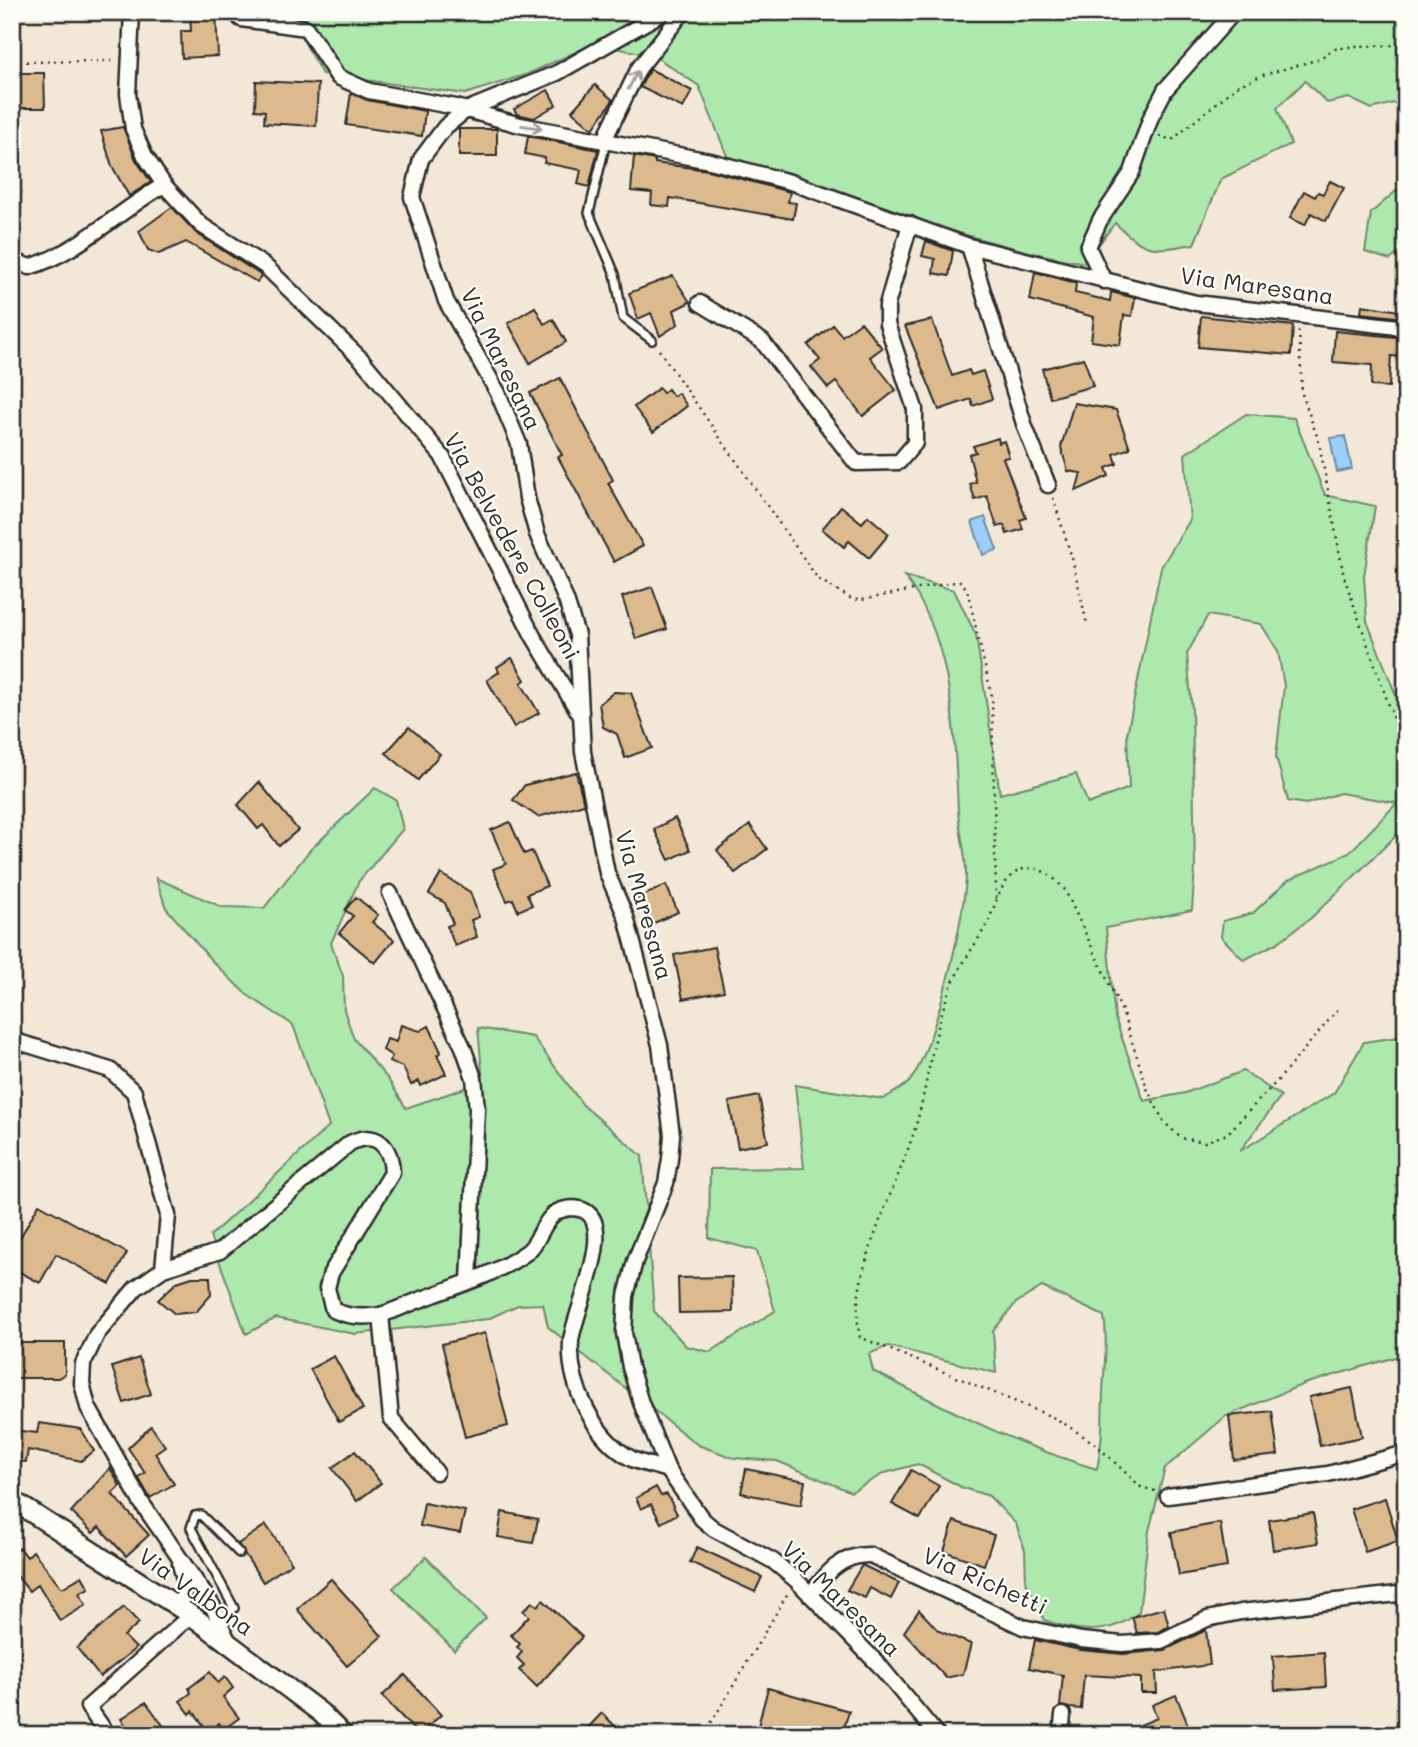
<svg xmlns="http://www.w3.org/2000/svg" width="1418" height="1747" font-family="Mali,sans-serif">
<rect width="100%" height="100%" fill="#f3e8d8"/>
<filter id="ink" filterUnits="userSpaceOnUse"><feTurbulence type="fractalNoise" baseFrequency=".0143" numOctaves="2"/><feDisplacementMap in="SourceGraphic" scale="14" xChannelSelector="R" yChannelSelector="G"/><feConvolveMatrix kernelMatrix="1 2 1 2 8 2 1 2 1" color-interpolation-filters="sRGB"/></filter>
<g filter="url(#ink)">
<g fill="#ade8ad" stroke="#6c8a6c" stroke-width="2" fill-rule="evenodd">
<path d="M273 12H1406V107L1393 103 1372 109 1349 98 1327 103 1305 81 1277 108 1291 144 1221 179 1194 244C1153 251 1146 253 1115 223L1085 263C963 243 848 192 729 161L699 86 653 55 593 44 528 74 465 94 322 74 299 32Z"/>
<path d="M1406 168V247L1390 260 1365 252 1371 213 1404 184Z"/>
<path d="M1246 414 1294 418 1325 495 1375 506 1364 576 1367 621 1406 721V826L1311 918 1277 943 1244 960 1221 937 1223 921 1253 913 1288 880 1349 853 1397 803 1340 793 1306 804 1288 801 1276 757 1284 686 1278 651 1261 624 1208 615 1187 654 1192 710 1195 867 1192 910 1106 928 1115 1018 1144 1101 1185 1093 1243 1071 1281 1096 1240 1151 1334 1093 1364 1042 1406 1036V1354L1304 1384 1226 1416 1165 1468 1149 1531 1139 1612C1110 1636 1078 1633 1044 1620L1026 1582 1025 1550 1016 1524 989 1496 963 1488 918 1464 885 1473 851 1492 777 1461 734 1458 698 1445 548 1327 543 1304 518 1305 488 1319 355 1334 276 1318 246 1334 210 1236 329 1126 293 1025 246 994 211 960 166 908 156 878 222 907 264 908 310 850 375 788 396 800 403 829 359 881 331 943 343 976 344 1010 354 1039 388 1079 406 1108 483 1082 478 1028 533 1037 583 1105 642 1156 654 1311 686 1346 710 1352 775 1311 757 1251 709 1238 710 1169 804 1168 795 1085 883 1099C891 1094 904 1088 910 1081 934 1049 966 915 966 873 966 852 959 831 958 810 954 732 954 639 904 576L954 590 976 635 1000 794 1076 774 1088 804 1129 788 1127 734 1161 567 1190 520 1185 454ZM1042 1287 1104 1316C1108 1342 1104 1366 1103 1392 1102 1419 1103 1442 1097 1469 1020 1447 945 1408 873 1371L869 1354 888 1346 996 1373 993 1331 1016 1303Z"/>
<path d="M426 1557 486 1618 454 1650 393 1588Z"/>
</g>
<g fill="#9bcef8" stroke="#6e8da6" stroke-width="2">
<path d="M1345 436 1352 469 1337 472 1330 438Z"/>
<path d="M985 517 997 550 983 555 972 522Z"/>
</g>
<g fill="#dcba8e" stroke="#2b2b2b" stroke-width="2">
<path d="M216 12 218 56 182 58 181 31H191L190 13Z"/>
<path d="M650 69 692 91 683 108 640 87Z"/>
<path d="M15 73H44L45 108H16Z"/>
<path d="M256 81 318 84 316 126 264 123 265 111 255 110Z"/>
<path d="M595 85 613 100 593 129 572 111Z"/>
<path d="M548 90 556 105 534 118 517 114 514 109Z"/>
<path d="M351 93 367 100 425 111 422 136 346 125Z"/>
<path d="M123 127 136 160 151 182 129 196 112 166 101 131Z"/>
<rect x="459" y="129" width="38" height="27"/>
<path d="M528 136 598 150 589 187 578 184 581 170 544 163 545 158 525 154Z"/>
<path d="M634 156 655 160V163L708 170 790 192 788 202 796 203 793 219 670 198 669 207 651 205 652 193 631 191Z"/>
<path d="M1330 181 1344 188 1326 221 1311 213 1305 225 1290 218 1304 191 1315 197 1318 192 1323 194Z"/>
<path d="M172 207 196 233 259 274 261 276 257 282 186 242 159 254 148 250 139 231Z"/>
<path d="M926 241 953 251 949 276 933 273 935 259 922 256Z"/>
<path d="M1035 272 1076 283 1075 293 1110 301 1111 292 1135 298 1132 316 1124 315 1120 345 1091 341 1094 317 1030 300Z"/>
<path d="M673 276 690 302 674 310 678 324 660 336 651 313 638 319 629 293Z"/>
<path d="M1362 305 1406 312 1405 318 1361 313Z"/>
<path d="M535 307 544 324 553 319 566 342 530 363 508 323Z"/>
<path d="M1201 316 1293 326 1291 355 1198 347Z"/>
<path d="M932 320 952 376 969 370 971 375 983 371 992 399 973 406 971 399 939 410 905 326Z"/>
<path d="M861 322 882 348 870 357 896 390 863 416 836 382 828 388 811 367 820 360 808 345 833 325 842 336Z"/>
<path d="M1335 331 1406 338V357L1391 356 1389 387 1371 386 1372 365 1333 362Z"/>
<path d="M1084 358 1093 386 1050 398 1042 369Z"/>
<path d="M560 378 613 480 608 483 643 546 614 562 558 457 562 455 530 393Z"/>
<path d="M659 388 663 393 668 389 673 396 678 393 687 406 653 432 634 407Z"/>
<path d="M1074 403 1116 410 1130 448 1114 454 1117 464 1106 468 1109 476 1076 491 1081 473 1068 471 1061 447Z"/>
<path d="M998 438 999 443 1004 441 1009 457 1003 458 1026 518 1020 520 1023 529 1007 534 1004 525 997 527 987 496 975 500 970 484 976 482 969 454 976 452 973 446Z"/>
<path d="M841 506 862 523 868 516 889 534 869 558 849 541 844 547 822 529Z"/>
<path d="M652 587 667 629 636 639 622 597Z"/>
<path d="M512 658 525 680 521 683 539 713 514 727 487 680 499 672 497 667Z"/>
<path d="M614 692 631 693 652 748 625 758 617 734 603 727 599 704Z"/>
<path d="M409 727 440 754 418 780 386 753Z"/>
<path d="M576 772 584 804 538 817 513 800 525 785Z"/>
<path d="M259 782 298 830 279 846 263 825 258 829 238 805Z"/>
<path d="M675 818 690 850 669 860 654 829Z"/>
<path d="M510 822 524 854 532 851 547 886 527 894 532 905 518 911 513 899 507 901 493 869 506 864 491 830Z"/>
<path d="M750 825 767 849 735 873 717 850Z"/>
<path d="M441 874 470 892 479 917 471 920 477 937 455 946 447 926 453 924 445 903 429 894Z"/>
<path d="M666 885 678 912 650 925 638 898Z"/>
<path d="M356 897 378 915 372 922 394 940 375 963 339 933 353 916 345 910Z"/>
<path d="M714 947 724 991 683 999 674 955Z"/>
<path d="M401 1025 420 1031 429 1026 441 1052 437 1055 446 1074 421 1086 419 1081 411 1085 403 1067 389 1062 392 1056 383 1050 387 1039 396 1042Z"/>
<path d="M759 1096 768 1142 738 1148 729 1102Z"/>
<path d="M39 1204 127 1253 110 1284 56 1254 40 1283 12 1268V1252Z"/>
<path d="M192 1277H210L211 1295 196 1312 175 1314 158 1300 177 1282Z"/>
<path d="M732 1277 733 1312 679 1313 678 1278Z"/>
<path d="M485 1333 508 1426 465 1437 442 1344Z"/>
<path d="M12 1343H65V1374L58 1378H12Z"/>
<path d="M334 1356 363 1409 339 1422 310 1369Z"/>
<path d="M139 1358 151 1394 124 1403 112 1367Z"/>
<path d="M1352 1388 1362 1437 1320 1446 1309 1397Z"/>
<path d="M1272 1411 1278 1455 1234 1460 1229 1416Z"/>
<path d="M39 1423 81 1429 94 1451 81 1461 28 1450 26 1462 12 1461V1430L37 1433Z"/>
<path d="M151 1426 165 1446 155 1453 174 1484 150 1498 138 1477 145 1473 128 1448Z"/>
<path d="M355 1451 381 1483 357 1501 332 1468Z"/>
<path d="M110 1468 120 1486 112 1494 149 1535 126 1556 99 1527 93 1533 71 1512Z"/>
<path d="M746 1469 805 1481 801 1505 741 1493Z"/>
<path d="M911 1470 939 1486 920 1519 892 1504Z"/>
<path d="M656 1487 661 1496 667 1494 677 1514 661 1523 651 1504 641 1509 636 1498Z"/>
<path d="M1385 1498 1398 1541 1365 1552 1351 1509Z"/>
<path d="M424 1503 465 1511 460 1533 420 1526Z"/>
<path d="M502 1512 538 1519 533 1543 498 1537Z"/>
<path d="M1313 1513 1318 1543 1273 1550 1269 1520Z"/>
<path d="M954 1521 994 1535 984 1565 944 1551Z"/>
<path d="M1220 1523 1227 1567 1179 1575 1171 1532Z"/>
<path d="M266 1525 292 1563 263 1582 238 1544Z"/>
<path d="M697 1547 762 1577 755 1592 690 1562Z"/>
<path d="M20 1548 27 1557 33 1551 62 1588 82 1576 89 1588 79 1593 86 1605 60 1621 38 1584 29 1591 12 1570V1554Z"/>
<path d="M862 1565 899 1583 891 1599 870 1588 865 1598 847 1590Z"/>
<path d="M331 1579 382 1636 347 1666 297 1609Z"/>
<path d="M543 1600 582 1637 537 1687 519 1670 524 1665 517 1658 522 1652 517 1647 520 1644 511 1635 529 1616 523 1611 532 1602 538 1606Z"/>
<path d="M124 1607 139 1623 124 1636 136 1648 100 1677 77 1648Z"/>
<path d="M1164 1608 1169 1626 1158 1632 1137 1633 1132 1617Z"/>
<path d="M919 1610 939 1631 971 1644 963 1674 946 1678 904 1632Z"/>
<path d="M1206 1630 1210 1665 1156 1672 1157 1693H1141V1678L1084 1675 1081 1709 1069 1708 1060 1706 1063 1675 1029 1668 1035 1640 1080 1650 1123 1654 1165 1650Z"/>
<path d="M1324 1652 1326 1687 1275 1690 1273 1656Z"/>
<path d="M210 1672 218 1683 225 1677 233 1688 223 1697 239 1718 224 1729 219 1723 208 1731 193 1711 190 1714 180 1701 191 1693 189 1688Z"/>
<path d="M405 1675 441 1715 419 1735 382 1696Z"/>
<path d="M768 1688 849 1711 842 1735H790L758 1726Z"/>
<path d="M1176 1695 1192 1735H1144L1140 1725 1157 1718 1152 1705Z"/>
<path d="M146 1702 170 1735H133L121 1719Z"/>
<path d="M602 1713 624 1735H581Z"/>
</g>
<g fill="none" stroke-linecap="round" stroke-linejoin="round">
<g stroke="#2b2b2b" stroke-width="12">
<g id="service">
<path d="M606 142 589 213 615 274 623 318 652 340"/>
<path d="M219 1618 234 1608 191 1528 195 1516 201 1515 239 1553"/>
</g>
</g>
<g stroke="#2b2b2b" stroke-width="19">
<g id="minor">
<path d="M132 12 128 94 133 129 145 156 164 185 201 225 265 266 362 360 442 456 533 636 579 713"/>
<path d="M235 12 241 19 306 28 338 77 369 91 456 107 520 125 710 161 790 182 969 246 1196 303 1406 328"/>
<path d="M664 12 557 73 466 110 445 127 421 159 412 197 446 301 498 393 519 444 527 498 537 534 566 600 577 635 583 752 607 873 626 917 660 1045 672 1135 670 1159 666 1183 635 1261 626 1296 624 1333 630 1367 641 1403 668 1470 702 1519 714 1529 773 1561 796 1580 879 1665 937 1735"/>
<path d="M606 142 608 132 639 68 683 12"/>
<path d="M969 246 1025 427 1048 485"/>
<path d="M12 259 29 267C76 254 120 210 164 185"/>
<path d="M1104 281 1088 247 1100 220 1132 172 1151 117 1165 90 1234 12"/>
<path d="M700 303 762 341 856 463 899 462 915 443V409L887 324V305L910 224"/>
<path d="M390 893 463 1047 474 1078 477 1109 469 1281"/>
<path d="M12 1040 110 1070 134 1092 168 1215 163 1269"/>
<path d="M381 1315 391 1418 436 1472"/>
<path d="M1168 1496 1328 1474 1406 1453"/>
<path d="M180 1564 186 1586 180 1608"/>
<path d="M810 1595C826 1574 841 1554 870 1555L1023 1627 1081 1640 1122 1644 1161 1641 1207 1619 1241 1612 1406 1593"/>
<path d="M229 1643 212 1605 141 1502 88 1407 82 1383 83 1364 97 1334 136 1288 163 1269 220 1251 350 1143C377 1130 391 1146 392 1173L331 1273 327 1288 333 1310C348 1317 364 1318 380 1315 395 1311 410 1303 425 1298 459 1285 497 1274 527 1252 539 1243 542 1223 554 1214 562 1208 576 1206 585 1211 616 1228 574 1312 571 1341 568 1384 594 1439 632 1459 643 1464 656 1466 668 1470"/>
<path d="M108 1735 88 1707 191 1615"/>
<path d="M1061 1735 1063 1715"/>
</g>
</g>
<g stroke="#2b2b2b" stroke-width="23">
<path id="tertiary" d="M12 1500 191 1615 321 1713 343 1735"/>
</g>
<g stroke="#2b2b2b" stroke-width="2.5" stroke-dasharray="2 5" stroke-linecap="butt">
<path d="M12 62 115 61"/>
<path d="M1159 136 1172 140 1237 86 1263 75 1316 60 1335 49 1355 46 1406 45"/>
<path d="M1299 331 1302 394 1319 442 1344 577 1406 754"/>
<path d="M659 350 818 579 852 599 861 600 960 581 967 589 992 697 996 899"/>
<path d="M1053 498 1072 558 1087 624"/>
<path d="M1155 1491 1141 1487 1094 1443 1057 1419 860 1337C845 1274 902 1181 918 1118 929 1076 934 1030 950 989 959 966 975 946 987 924 995 908 999 884 1015 873 1035 860 1053 876 1065 890L1122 1011 1148 1091 1164 1122 1181 1138 1205 1142 1227 1134 1280 1078 1340 1007"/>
<path d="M12 1717 23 1735"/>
<path d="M704 1735 788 1593"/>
</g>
<use href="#service" stroke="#fdfcf7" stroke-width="7"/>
<use href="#minor" stroke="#fdfcf7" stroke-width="14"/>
<use href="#tertiary" stroke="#fdfcf7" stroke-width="18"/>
</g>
<defs><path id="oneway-shaft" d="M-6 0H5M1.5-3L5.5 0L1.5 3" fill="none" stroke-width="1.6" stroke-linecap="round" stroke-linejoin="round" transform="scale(1.75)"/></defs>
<g stroke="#9e9e9b">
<use href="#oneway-shaft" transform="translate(633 80) rotate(-63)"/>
<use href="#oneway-shaft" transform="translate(532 127) rotate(9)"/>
</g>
</g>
<g text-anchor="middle" stroke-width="5" stroke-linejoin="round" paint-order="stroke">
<g font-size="23" fill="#2b2b2b" stroke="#fdfcf7">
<text transform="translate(1257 286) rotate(8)" y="8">Via Maresana</text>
<text transform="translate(501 359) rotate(64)" y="8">Via Maresana</text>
<text transform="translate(512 546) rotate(61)" y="8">Via Belvedere Colleoni</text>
<text transform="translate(644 905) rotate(74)" y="8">Via Maresana</text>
<text transform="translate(985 1581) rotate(24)" y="8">Via Richetti</text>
<text transform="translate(196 1592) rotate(35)" y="8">Via Valbona</text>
<text transform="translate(841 1599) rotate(44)" y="8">Via Maresana</text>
</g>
</g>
<rect width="1418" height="1747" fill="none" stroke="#fdfcf7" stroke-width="42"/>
<rect x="21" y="21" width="1376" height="1705" fill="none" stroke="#2b2b2b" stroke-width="2.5" filter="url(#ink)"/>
</svg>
